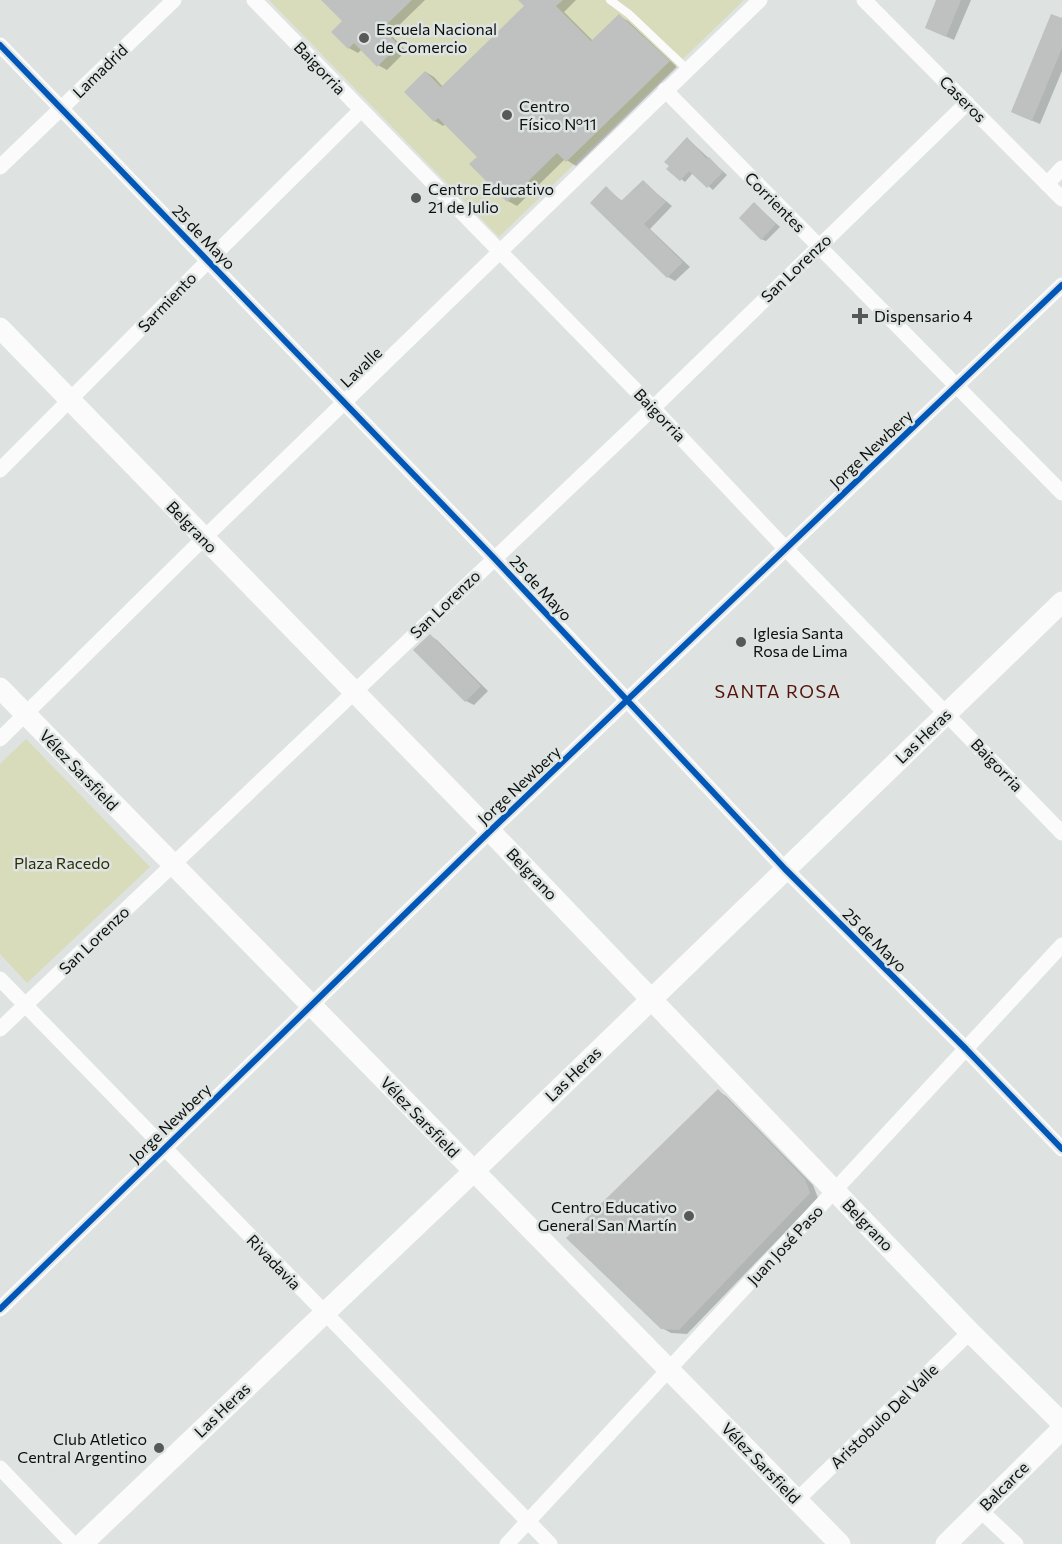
<svg xmlns="http://www.w3.org/2000/svg" width="1062" height="1544" font-family="Commissioner,sans-serif">
<rect width="100%" height="100%" fill="#dee3e1"/>
<g fill="#d8dcbb">
<path d="M269 0H744L499 237Z"/>
<path d="M26 739 150 867 27 983 0 954V764Z"/>
</g>
<g fill="#0003">
<path d="M324 0H425L390 34 406 51 387 70 378 65 362 49 358 53 349 48 345 21Z"/>
<path d="M520 0H576L564 12 593 41 619 16 628 21 677 67 576 166 565 159 517 206 508 201 471 164 479 157 446 123 443 126 435 121 426 72 434 77 443 87 526 6Z"/>
<path d="M938 0H971L954 40 927 28Z"/>
<path d="M1062 20V71L1040 124 1012 112Z"/>
<path d="M688 139 727 175 713 190 693 173 685 182 681 179Z"/>
<path d="M643 182 672 206 650 229 690 267 675 281 668 277 592 203 606 188 622 201Z"/>
<path d="M755 204 780 227 766 241 761 239Z"/>
<path d="M430 636 437 640 488 691 474 705 466 701Z"/>
<path d="M718 1091 726 1096 813 1185 818 1198 687 1334 671 1333 662 1328Z"/>
</g>
<g fill="#bec1bf">
<path d="M321 0H412L382 29 399 45 377 67 354 43 348 49 331 32 342 21Z"/>
<path d="M518 0H563L556 6 591 41 619 14 670 61 566 162 557 153 507 202 469 164 477 157 438 118 434 122 404 92 425 71 441 87 524 6Z"/>
<path d="M936 0H961L946 37 925 28Z"/>
<path d="M1051 14 1062 18V48L1032 121 1011 112Z"/>
<path d="M687 137 707 159 709 157 723 172 707 188 689 171 680 181 666 169 669 166 664 162Z"/>
<path d="M643 180 666 202 644 224 683 262 667 278 590 203 606 186 621 201Z"/>
<path d="M754 202 776 224 761 240 739 218Z"/>
<path d="M430 634 481 686 465 702 413 650Z"/>
<path d="M718 1089 805 1179 810 1193 679 1330 661 1329 566 1238Z"/>
</g>
<g fill="none" stroke-linecap="round" stroke-linejoin="round">
<path stroke="#fafbfa" stroke-width="8" d="M610 0 629 14 687 69"/>
<g stroke="#fafbfa" stroke-width="15">
<path d="M254 0 653 408 785 548 1062 833"/>
<path d="M864 0 1062 199"/>
<path d="M0 45 494 558 785 869 966 1049 1062 1149"/>
<path d="M665 90 1062 493"/>
<path d="M0 167 174 0"/>
<path d="M1047 184 1062 168"/>
<path d="M0 470 208 261 361 110"/>
<path d="M0 739 203 539 760 0"/>
<path d="M0 979 550 1544"/>
<path d="M0 1029 653 408 967 103"/>
<path d="M0 1309 490 831 1062 285"/>
<path d="M0 1468 73 1544"/>
<path d="M797 1500 970 1332"/>
<path d="M980 1510 1016 1544"/>
<path d="M507 1544 1062 945"/>
</g>
<g stroke="#fafbfa" stroke-width="21">
<path d="M0 328 490 831 970 1332 1062 1423"/>
<path d="M0 688 840 1544"/>
<path d="M82 1544 473 1172 1062 602"/>
<path d="M946 1544 1062 1429"/>
</g>
<g stroke="#dde4e1" stroke-width="10">
<g id="cycleway">
<path d="M0 45 494 558 785 869 966 1049 1062 1149"/>
<path d="M0 1309 490 831 1062 285"/>
</g>
</g>
<use href="#cycleway" stroke="#0057b8" stroke-width="6"/>
</g>
<g fill="#565958" stroke="#dde4e1" stroke-width="2">
<circle cx="364" cy="38" r="6"/>
<circle cx="507" cy="115" r="6"/>
<circle cx="416" cy="198" r="6"/>
<path d="M857 307h6v6h6v6h-6v6h-6v-6h-6v-6h6z"/>
<circle cx="741" cy="642" r="6"/>
<circle cx="689" cy="1216" r="6"/>
<circle cx="159" cy="1448" r="6"/>
</g>
<g text-anchor="middle" stroke-width="5" stroke-linejoin="round" paint-order="stroke">
<g font-size="16" fill="#0d0f0e" stroke="#dde4e1" text-anchor="start">
<text x="376" y="35">Escuela Nacional<tspan x="376" dy="18">de Comercio</tspan></text>
<text x="519" y="112">Centro<tspan x="519" dy="18">Físico Nº11</tspan></text>
<text x="428" y="195">Centro Educativo<tspan x="428" dy="18">21 de Julio</tspan></text>
<text x="874" y="322">Dispensario 4</text>
<text x="753" y="639">Iglesia Santa<tspan x="753" dy="18">Rosa de Lima</tspan></text>
<text x="677" y="1213" text-anchor="end">Centro Educativo<tspan x="677" dy="18">General San Martín</tspan></text>
<text x="147" y="1445" text-anchor="end">Club Atletico<tspan x="147" dy="18">Central Argentino</tspan></text>
</g>
<g font-size="16" fill="#0d0f0e" stroke="#dde4e1">
<text transform="translate(320 68) rotate(46)" y="6">Baigorria</text>
<text transform="translate(100 71) rotate(-44)" y="6">Lamadrid</text>
<text transform="translate(963 99) rotate(45)" y="6">Caseros</text>
<text transform="translate(775 202) rotate(45)" y="6">Corrientes</text>
<text transform="translate(204 237) rotate(46)" y="6">25 de Mayo</text>
<text transform="translate(796 268) rotate(-44)" y="6">San Lorenzo</text>
<text transform="translate(167 302) rotate(-46)" y="6">Sarmiento</text>
<text transform="translate(361 367) rotate(-44)" y="6">Lavalle</text>
<text transform="translate(660 415) rotate(46)" y="6">Baigorria</text>
<text transform="translate(871 449) rotate(-43)" y="6">Jorge Newbery</text>
<text transform="translate(192 527) rotate(46)" y="6">Belgrano</text>
<text transform="translate(541 588) rotate(47)" y="6">25 de Mayo</text>
<text transform="translate(445 604) rotate(-44)" y="6">San Lorenzo</text>
<text transform="translate(923 736) rotate(-44)" y="6">Las Heras</text>
<text transform="translate(997 765) rotate(46)" y="6">Baigorria</text>
<text transform="translate(79 770) rotate(46)" y="6">Vélez Sarsfield</text>
<text transform="translate(519 785) rotate(-43)" y="6">Jorge Newbery</text>
<text transform="translate(532 874) rotate(46)" y="6">Belgrano</text>
<text transform="translate(94 940) rotate(-44)" y="6">San Lorenzo</text>
<text transform="translate(875 940) rotate(45)" y="6">25 de Mayo</text>
<text transform="translate(573 1074) rotate(-44)" y="6">Las Heras</text>
<text transform="translate(420 1117) rotate(46)" y="6">Vélez Sarsfield</text>
<text transform="translate(170 1123) rotate(-44)" y="6">Jorge Newbery</text>
<text transform="translate(868 1225) rotate(46)" y="6">Belgrano</text>
<text transform="translate(785 1245) rotate(-47)" y="6">Juan José Paso</text>
<text transform="translate(274 1262) rotate(46)" y="6">Rivadavia</text>
<text transform="translate(222 1410) rotate(-44)" y="6">Las Heras</text>
<text transform="translate(884 1416) rotate(-44)" y="6">Aristobulo Del Valle</text>
<text transform="translate(761 1463) rotate(46)" y="6">Vélez Sarsfield</text>
<text transform="translate(1004 1486) rotate(-45)" y="6">Balcarce</text>
</g>
<g font-size="16" fill="#2d2e02" stroke="#dde4e1">
<text x="62" y="869">Plaza Racedo</text>
</g>
<g font-size="18" letter-spacing="1.5" fill="#57130c" stroke="#dde4e1">
<text x="778" y="698">SANTA ROSA</text>
</g>
</g>
</svg>
